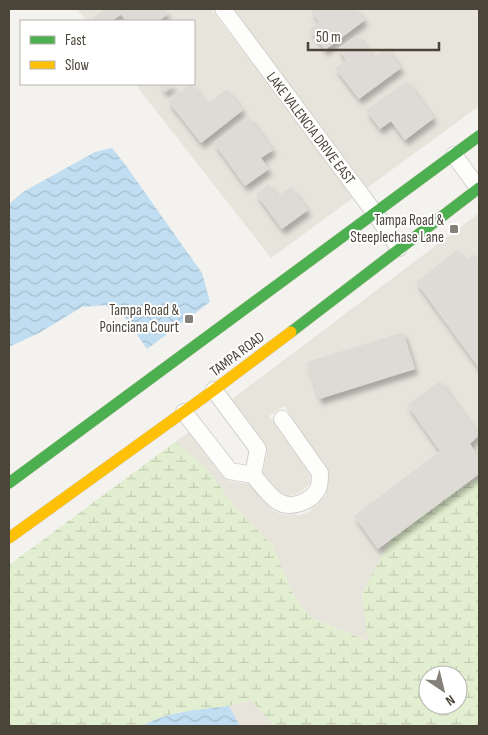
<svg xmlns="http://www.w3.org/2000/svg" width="488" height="735" font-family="'Sofia Sans Condensed',sans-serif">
<defs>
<pattern id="wetland-marsh" width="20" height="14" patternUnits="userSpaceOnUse" patternTransform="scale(1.25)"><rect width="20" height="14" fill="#e1eecf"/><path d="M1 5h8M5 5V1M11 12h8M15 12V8" fill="none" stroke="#c3cdb2"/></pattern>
<pattern id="water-waves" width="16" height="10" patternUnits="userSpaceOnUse" patternTransform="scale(1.25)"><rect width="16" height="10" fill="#c0ddf1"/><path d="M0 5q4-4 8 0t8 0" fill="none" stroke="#a6bfcf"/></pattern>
<filter id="shadow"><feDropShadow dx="3" dy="5.5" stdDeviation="2.5" flood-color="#0004"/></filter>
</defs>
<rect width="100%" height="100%" fill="#f4f2ee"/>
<g fill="#e7e4dc">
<path d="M77 9H211L353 198 271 258 135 84H194V21H87Z"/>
<path d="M234 9H479V106L367 188Z"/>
<path d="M479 213V478L454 492 362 594 369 641 309 617 294 596 272 545 236 509 209 471 175 442 189 432 223 477 230 481 249 484 272 510 283 515 296 514 297 516 311 511V509L317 505 326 495 329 475 327 468 284 406 269 416 310 475V483L303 490 296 494 287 496 280 493 263 473 267 452 265 443 232 399Z"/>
<path d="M251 700 274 726H240L229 706Z"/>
</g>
<path fill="url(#wetland-marsh)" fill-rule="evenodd" d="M175 442 209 471 236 509 272 545 294 596 309 617 368 641 362 594 398 526 454 492 479 478V726H274L251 700C243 702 235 705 228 706 201 711 165 710 143 726H9V565ZM428 675H458V705H428Z"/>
<g fill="url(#water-waves)">
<path d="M112 148 124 163 202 273 210 302 147 349 124 316 105 305 82 307 39 333 9 347V204L23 192 95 152Z"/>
<path d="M229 706 240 726H143C163 712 204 709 229 706Z"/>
</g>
<g fill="#dedbd6" filter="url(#shadow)">
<path d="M101 9H164L168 14 159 21H126L121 14 112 21H94L92 19 102 11Z"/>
<path d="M314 9H356L365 20 325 50 309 29 319 22 311 11Z"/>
<path d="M357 35 374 57 387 48 401 68 359 99 335 68 346 60 338 49Z"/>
<path d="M407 81 434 118 405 140 391 121 380 129 366 110Z"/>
<path d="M159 84H175L165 92Z"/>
<path d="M191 84 207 104 227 89 243 110 201 143 168 101Z"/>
<path d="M249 117 273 150 261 158 269 169 245 186 214 143Z"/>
<path d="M269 184 278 196 291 187 308 210 282 229 256 194Z"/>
<path d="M457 250 465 261 474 254 479 261V368L416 282Z"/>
<path d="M403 332 415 369 319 399 307 362Z"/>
<path d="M440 381 479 435 470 444 479 458V474L378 549 354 516 440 451 407 405Z"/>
</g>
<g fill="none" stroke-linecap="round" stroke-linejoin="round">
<g stroke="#d2d0cb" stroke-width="18">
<g id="street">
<path d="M223 9 374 212 399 248"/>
<path d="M454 155 479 189"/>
<path d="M214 390 258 449 253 475"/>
<path d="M184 412 230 471 253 475C260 483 268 495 277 501 290 510 311 502 318 489 320 485 320 478 320 473L282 419"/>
</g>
</g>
<g stroke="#d6cebb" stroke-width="12">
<g id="fast">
<path d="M291 332 479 188"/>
<path d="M9 483 479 136"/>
</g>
</g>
<g stroke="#d6cebb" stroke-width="12">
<path id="slow" d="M9 538 214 390 291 332"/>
</g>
<use href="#street" stroke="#fdfdfc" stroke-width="16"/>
<use href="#fast" stroke="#4caf50" stroke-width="11"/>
<use href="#slow" stroke="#ffc107" stroke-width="11"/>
</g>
<g fill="#868178" stroke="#fff" stroke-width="2">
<rect x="449" y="224" width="10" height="10" rx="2.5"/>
<rect x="184" y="314" width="10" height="10" rx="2.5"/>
</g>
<g text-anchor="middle" stroke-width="4" stroke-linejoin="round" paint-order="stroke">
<g font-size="15" fill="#4b4439" stroke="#fff">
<text transform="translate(311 128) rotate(53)" y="5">LAKE VALENCIA DRIVE EAST</text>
<text transform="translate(237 354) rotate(-37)" y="5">TAMPA ROAD</text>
</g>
<g font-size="15" fill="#4b4439" stroke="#fff" text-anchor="end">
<text x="444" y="225">Tampa Road &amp;<tspan x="444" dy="17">Steeplechase Lane</tspan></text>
<text x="179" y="315">Tampa Road &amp;<tspan x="179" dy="17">Poinciana Court</tspan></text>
</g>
</g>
<rect width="488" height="735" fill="none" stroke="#4b4439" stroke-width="20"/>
<rect x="20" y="20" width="175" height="65" fill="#ffffff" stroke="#b7b4b0"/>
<rect x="30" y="36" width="25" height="8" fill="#4caf50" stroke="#b7b4b0"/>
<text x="65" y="45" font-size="15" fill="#4b4439">Fast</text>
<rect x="30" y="61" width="25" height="8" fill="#ffc107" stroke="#b7b4b0"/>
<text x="65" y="70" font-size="15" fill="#4b4439">Slow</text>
<g transform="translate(443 690) rotate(145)"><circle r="24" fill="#ffffff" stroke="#b7b4b0"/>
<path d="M0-4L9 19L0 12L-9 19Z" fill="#868178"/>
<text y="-8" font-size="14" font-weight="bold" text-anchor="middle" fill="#4b4439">N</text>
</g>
<path d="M308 42v8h131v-8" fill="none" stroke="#4b4439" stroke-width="2.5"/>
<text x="316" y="42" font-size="15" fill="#4b4439" stroke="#ffffff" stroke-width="4" paint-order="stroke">50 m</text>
</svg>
